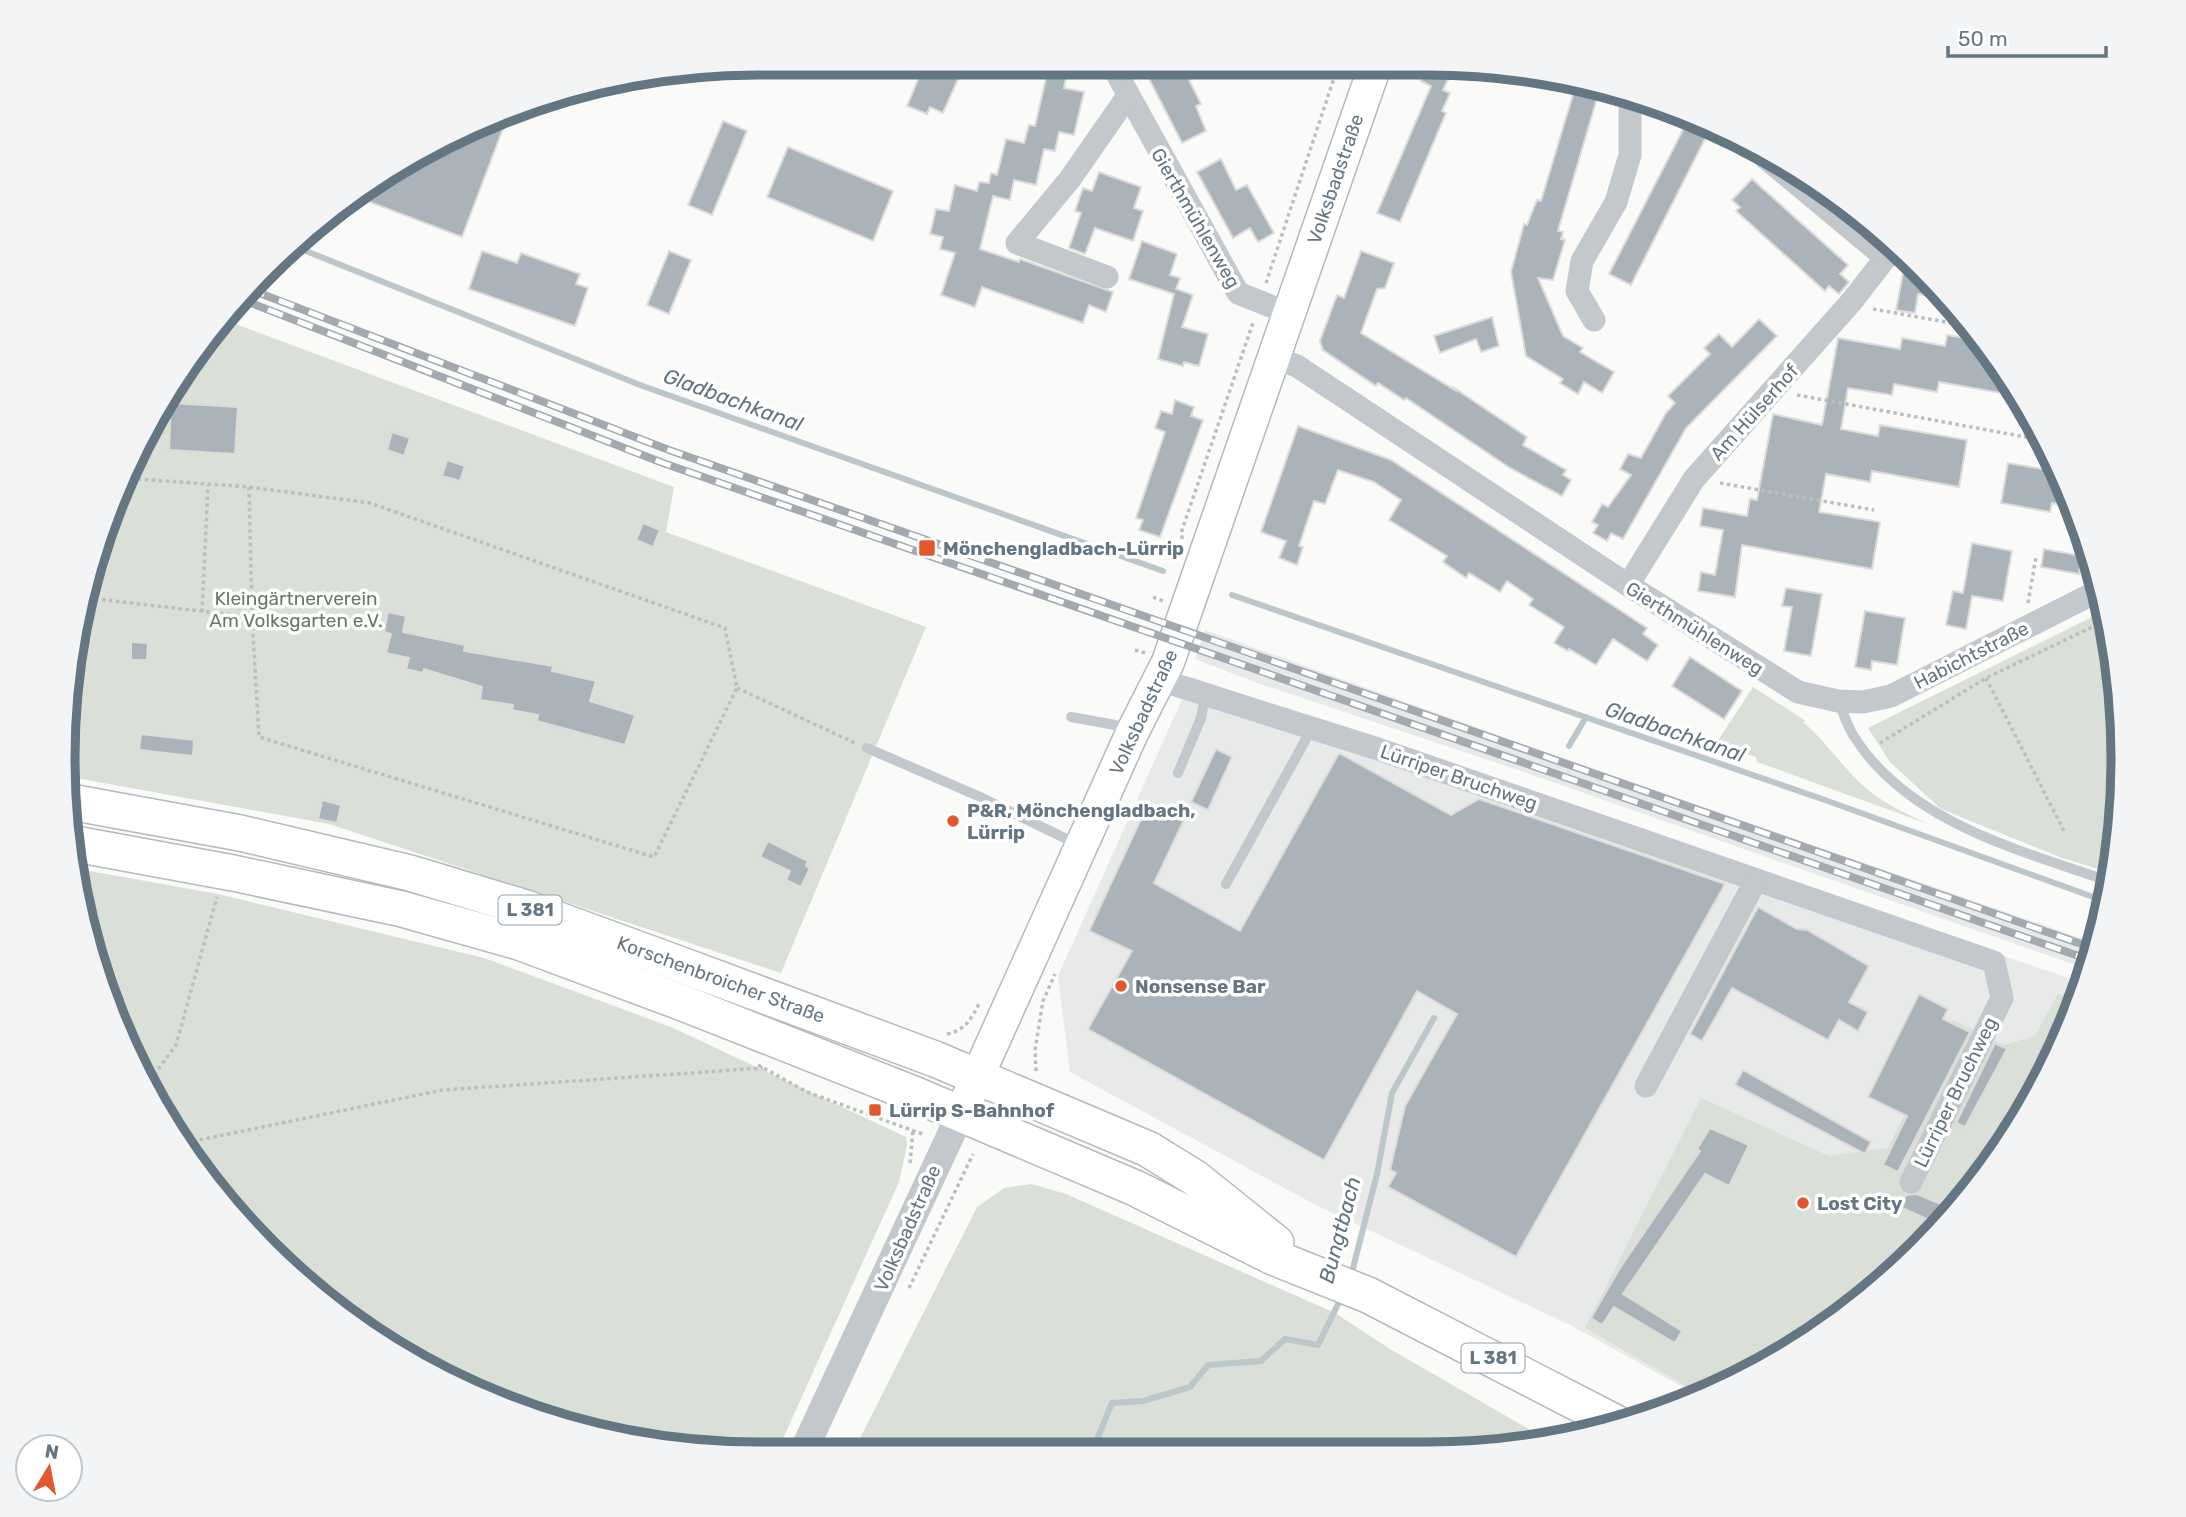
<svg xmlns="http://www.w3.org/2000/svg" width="2186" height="1517" font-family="Rubik,sans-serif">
<rect width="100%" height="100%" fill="#fafaf8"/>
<g fill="#e8e9e9">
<path d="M1205 630 1525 745 2095 943 2087 969 1518 770 1260 684 1195 659Z"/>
<path d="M1192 677 2083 983 2070 1025 2006 1145 1919 1251 1814 1337 1735 1382 1697 1395 1572 1326 1312 1203 1070 1072 1058 976Z"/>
</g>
<g fill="#dadfd7">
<path d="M222 319 674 487 666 532 926 627 781 973 329 824 65 776 69 668 116 492 156 410Z"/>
<path d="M2106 610 2123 759 2112 873 2062 858 1941 809 1890 762 1868 728Z"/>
<path d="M1753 687 1806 721 1803 722C1827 742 1843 769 1867 789 1885 804 1907 814 1928 824L1757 762 1756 757 1715 745Z"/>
<path d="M84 870 218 894 484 958 671 1027 906 1137 907 1146 899 1182 776 1454 622 1441 492 1401 372 1337 266 1250 180 1145 135 1066 76 894 74 878 82 879Z"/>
<path d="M2058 994 2077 1001 2070 1025 2006 1145 1919 1251 1814 1337 1735 1382 1700 1394 1585 1328 1701 1098 1829 1156 1888 1148 1953 1020 2004 1045 2035 1036Z"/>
<path d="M1032 1184 1066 1194 1335 1313 1390 1349 1551 1442 1428 1454H852L977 1207 1004 1188Z"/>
</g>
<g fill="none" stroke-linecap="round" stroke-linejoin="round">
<g stroke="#bbc7cb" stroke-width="6">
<path d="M296 247 640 385 1163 571"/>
<path d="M1232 595 1825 800 2107 902"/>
<path d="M1569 746 1586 717"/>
<path d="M1351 1276 1377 1174 1392 1093 1434 1018"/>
<path d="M1091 1454 1112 1403 1143 1401 1190 1387 1208 1365 1261 1361 1285 1339 1318 1345 1342 1296"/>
</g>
</g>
<g fill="#aab3b9" stroke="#dcdcda" stroke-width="2">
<path d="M925 63H965L943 113 930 107 927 114 907 106Z"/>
<path d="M1141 63H1223L1189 80 1201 104 1196 106 1206 131 1182 143Z"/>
<path d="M1429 63 1454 66 1443 90 1450 93 1442 111 1446 113 1400 222 1377 213 1431 86 1421 81Z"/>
<path d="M1047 74 1066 78 1064 88 1084 92 1074 135 1059 132 1055 151 1044 149 1036 185 1014 180 1010 200 993 196 980 249 1019 262 1020 259 1113 292 1106 312 1089 305 1083 323 982 287 975 307 941 295 955 253 940 249 943 237 930 234 936 209 949 211 955 185 977 191 979 182 989 183 991 173 997 175 1006 139 1024 143 1029 125 1035 126Z"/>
<path d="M1575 88 1598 95 1559 227 1558 231 1563 232 1561 239 1565 240 1553 280 1538 278 1563 336 1583 348 1580 352 1614 372 1602 393 1584 382 1578 394 1560 383 1563 379 1526 356 1511 272 1524 224 1527 225 1537 200 1541 201Z"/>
<path d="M510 110 462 237 354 196 372 180 492 116Z"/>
<path d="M723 121 747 131 712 215 688 205Z"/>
<path d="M1687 122 1708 133 1631 285 1609 274Z"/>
<path d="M788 147 893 191 873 241 767 197Z"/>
<path d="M1221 159 1236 190 1247 185 1274 233 1258 242 1250 228 1233 238 1197 172Z"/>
<path d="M1099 172 1141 187 1134 208 1143 211 1133 241 1095 228 1085 254 1069 248 1081 213 1075 211 1083 188 1092 191Z"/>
<path d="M1752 179 1848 265 1840 274 1849 282 1839 294 1829 286 1825 291 1736 211 1740 207 1732 200Z"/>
<path d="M1142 241 1177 254 1170 275 1180 278 1176 289 1193 295 1182 327 1208 334 1199 366 1184 362 1183 366 1158 359 1174 294 1129 279Z"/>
<path d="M482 251 517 263 521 253 580 274 576 284 588 288 575 326 469 289Z"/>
<path d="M669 251 691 260 669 314 647 305Z"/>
<path d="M1361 251 1394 263 1385 288 1377 289 1361 333 1455 390 1454 388 1527 437 1523 445 1566 470 1563 475 1571 480 1562 496 1510 468 1406 398 1404 400 1378 383 1376 386 1323 350 1320 341 1337 295 1344 298Z"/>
<path d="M1903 273 1928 277 1946 299 1918 294 1915 313 1896 310Z"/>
<path d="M1492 317 1499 346 1481 352 1476 339 1440 353 1434 336Z"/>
<path d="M1759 319 1777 336 1686 428 1623 539 1611 533 1607 541 1593 533 1598 525 1592 522 1602 504 1608 507 1631 475 1620 469 1628 454 1641 458 1666 413 1675 403 1668 396 1710 354 1704 348 1719 334 1732 347Z"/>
<path d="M1947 335 1980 341 2006 372 2018 396 1939 382 1937 392 1894 384 1892 395 1848 388 1841 429 1878 436 1880 425 1967 440 1959 487 1872 471 1870 482 1826 474 1819 512 1880 522 1872 569 1742 545 1735 597 1698 591 1701 572 1715 575 1723 530 1700 526 1703 508 1747 516 1750 499 1757 500 1773 414 1822 425 1838 338 1900 349 1902 338 1945 346Z"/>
<path d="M1175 400 1194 407 1191 416 1203 420 1160 537 1139 530 1143 520 1136 518 1165 432 1155 428 1161 411 1172 414Z"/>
<path d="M171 403 238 407 235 454 169 450Z"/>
<path d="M1298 426 1391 460 1647 628 1643 634 1658 645 1647 661 1613 639 1596 665 1569 649 1568 651 1554 643 1564 627 1529 605 1533 599 1507 581 1500 592 1469 573 1466 578 1443 562 1447 556 1389 520 1401 500 1374 482 1338 470 1325 504 1314 501 1299 546 1303 547 1297 565 1279 558 1286 541 1261 532Z"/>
<path d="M392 432 410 438 404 456 387 450Z"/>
<path d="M447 460 465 466 460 481 442 476Z"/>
<path d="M2008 463 2059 472 2074 507 2052 503 2050 512 2001 503Z"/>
<path d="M643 523 660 530 653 547 636 540Z"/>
<path d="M1972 543 2012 551 2003 601 1972 596 1966 629 1946 625 1953 591 1963 593Z"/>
<path d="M2044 549 2082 556 2079 574 2041 567Z"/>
<path d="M1786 588 1822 594 1811 656 1784 651 1792 607 1782 606Z"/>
<path d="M1865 611 1905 618 1897 665 1872 661 1871 670 1855 667Z"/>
<path d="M388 612 406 616 403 632 465 645 464 651 553 666 552 671 596 681 590 701 635 715 625 745 537 721 538 715 512 710 513 705 480 700 482 687 424 669 423 673 406 669 409 658 386 653 391 634 384 632Z"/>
<path d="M131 642 148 643 147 660H131Z"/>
<path d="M1690 657 1742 691 1724 719 1672 686Z"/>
<path d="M141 734 194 740 193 756 139 750Z"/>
<path d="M1216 749 1232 757 1208 810 1191 802Z"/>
<path d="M1339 753 1451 815 1479 799 1725 884 1516 1257 1388 1187 1396 1173 1390 1170 1405 1106 1457 1014 1417 991 1324 1160 1088 1029 1132 951 1089 931 1148 804 1184 820 1154 883 1240 931Z"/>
<path d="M322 800 341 805 337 823 318 819Z"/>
<path d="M768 841 808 861 806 866 810 868 801 887 786 880 790 871 760 857Z"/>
<path d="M1758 907 1797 929 1807 930 1869 966 1849 1002 1868 1012 1858 1031 1839 1020 1828 1040 1732 988 1702 1041 1690 1034Z"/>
<path d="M1919 994 1948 1009 1943 1019 1970 1032 1898 1172 1883 1165 1907 1116 1868 1097Z"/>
<path d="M1995 1043 2007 1049 1965 1127 1957 1123 1939 1158Z"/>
<path d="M1743 1070 1871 1142 1865 1154 1735 1085Z"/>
<path d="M1710 1128 1749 1145 1729 1186 1705 1174 1623 1294 1682 1331 1675 1343 1614 1307 1602 1325 1591 1318 1620 1268 1700 1151 1697 1149Z"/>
<path d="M1917 1194 1950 1208 1940 1225 1900 1207 1906 1195Z"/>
</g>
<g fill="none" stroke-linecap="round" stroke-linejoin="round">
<g stroke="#b3babf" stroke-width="35">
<path id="secondary" d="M961 1113 1132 733 1168 662 1376 63"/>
</g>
<g stroke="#b5babe" stroke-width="38">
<g id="primary">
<path d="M65 801 240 833 410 873 526 908 687 967 935 1059 1148 1149 1195 1178 1276 1243"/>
<path d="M70 843 233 873 402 909 519 942 683 1003 916 1095 1135 1188 1273 1257 1368 1295 1616 1423"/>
</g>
</g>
<g stroke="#bbbfc2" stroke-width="3.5" stroke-dasharray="3.5 3.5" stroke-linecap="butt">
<path d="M1266 283 1339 63"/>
<path d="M1873 309 1968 326"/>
<path d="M1797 395 2042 440"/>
<path d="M1720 483 1874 510"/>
<path d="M249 487 252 617"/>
<path d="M1182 539V530L1254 320"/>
<path d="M1153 597 1163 601"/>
<path d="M88 598 252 617 259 737 654 857 737 688 725 628 370 503 249 487 123 478"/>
<path d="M2028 603 2036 557"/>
<path d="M202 612 208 485"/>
<path d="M1135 650 1145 653"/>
<path d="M69 669 76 723"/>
<path d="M1986 678 2065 833"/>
<path d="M737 688 855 743"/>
<path d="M1880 743 1986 678 2109 619"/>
<path d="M947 1034C966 1030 971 1019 980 1002"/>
<path d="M758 1065 807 1092 925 1135"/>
<path d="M1036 1071 1035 1050 1043 1001 1055 974"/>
<path d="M146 1086 176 1045 217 897"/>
<path d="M179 1144 443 1090 763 1068"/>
<path d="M910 1163 913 1130"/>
<path d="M909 1288 973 1154"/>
<path d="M426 1366 556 1420"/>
</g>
<g stroke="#c3c8cc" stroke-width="10">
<path d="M1838 701C1843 712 1847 725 1853 735 1908 823 2020 850 2111 882"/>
<path d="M1071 717 1115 725 1130 732"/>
<path d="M867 748 978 796 1077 844"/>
<path d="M1178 773 1201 718 1205 696"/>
<path d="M1226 884 1312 728"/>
</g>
<g stroke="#c3c8cc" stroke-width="23">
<path d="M1111 63 1238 293 1288 313"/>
<path d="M1749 144 1886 258"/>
<path d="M1107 277 1017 243 1070 179 1127 97"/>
<path d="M1594 320 1577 291 1582 261 1616 202 1630 155V94"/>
<path d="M1273 357 1297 366 1628 585 1798 692 1838 701 1863 702 1891 696 2100 590"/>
<path d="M1628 585 1694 479 1852 301 1894 247"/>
<path d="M1160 680 1378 749 1994 962 2002 998 1911 1182"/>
<path d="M1646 1086 1756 880"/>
</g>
<path stroke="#c3c8cc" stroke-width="28" d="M802 1454 961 1113"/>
<use href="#secondary" stroke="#fff" stroke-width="32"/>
<use href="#primary" stroke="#fff" stroke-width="35"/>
<g stroke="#a2aab0" stroke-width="8">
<g id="rail">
<path d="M249 289 669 450 2093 948"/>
<path d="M238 298 663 463 2090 960"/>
</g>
</g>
<use href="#rail" stroke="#fff" stroke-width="5" stroke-dasharray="16" stroke-linecap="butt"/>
</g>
<g fill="#e4572e" stroke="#fff" stroke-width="2.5">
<rect x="918" y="539" width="18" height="18" rx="3.5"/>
<circle cx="953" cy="821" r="7"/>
<circle cx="1121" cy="986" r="7"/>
<rect x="868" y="1103" width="14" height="14" rx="3.5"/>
<circle cx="1803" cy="1203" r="7"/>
</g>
<g text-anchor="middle" stroke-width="7" stroke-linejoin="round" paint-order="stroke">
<g fill="#fff" stroke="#939fa8" stroke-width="2">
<rect x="498.5" y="895.5" width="63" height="29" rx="5"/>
<rect x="1461.5" y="1343.5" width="63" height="29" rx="5"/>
</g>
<g font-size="18" font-weight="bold" fill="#657683">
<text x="530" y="916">L 381</text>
<text x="1493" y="1364">L 381</text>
</g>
<g font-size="19" fill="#657683" stroke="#fff">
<text transform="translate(1335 179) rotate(-71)" y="7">Volksbadstraße</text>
<text transform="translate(1196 218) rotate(60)" y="7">Gierthmühlenweg</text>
<text transform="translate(1754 412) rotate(-48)" y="7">Am Hülserhof</text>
<text transform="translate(1695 628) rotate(32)" y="7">Gierthmühlenweg</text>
<text transform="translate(1971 655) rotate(-27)" y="7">Habichtstraße</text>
<text transform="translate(1143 712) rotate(-65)" y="7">Volksbadstraße</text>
<text transform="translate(1459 777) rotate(19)" y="7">Lürriper Bruchweg</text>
<text transform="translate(721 979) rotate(20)" y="7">Korschenbroicher Straße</text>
<text transform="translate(1955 1092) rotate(-64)" y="7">Lürriper Bruchweg</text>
<text transform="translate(907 1228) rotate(-66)" y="7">Volksbadstraße</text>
</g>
<g font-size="19" font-weight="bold" fill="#657683" stroke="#fff" text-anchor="start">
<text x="943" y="555">Mönchengladbach-Lürrip</text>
<text x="967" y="817">P&amp;R, Mönchengladbach,<tspan x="967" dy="22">Lürrip</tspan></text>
<text x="1135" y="993">Nonsense Bar</text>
<text x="889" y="1117">Lürrip S-Bahnhof</text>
<text x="1817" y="1210">Lost City</text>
</g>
<g font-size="19" fill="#687a64" stroke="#fff">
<text x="296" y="605">Kleingärtnerverein<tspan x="296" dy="22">Am Volksgarten e.V.</tspan></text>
</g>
<g font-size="21" font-style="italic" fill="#60757c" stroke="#fff">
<text transform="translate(733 400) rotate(20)" y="7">Gladbachkanal</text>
<text transform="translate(1675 732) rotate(19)" y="7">Gladbachkanal</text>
<text transform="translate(1340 1230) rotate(-75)" y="7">Bungtbach</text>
</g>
</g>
<path d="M0 0H2186V1517H0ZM758 75H1428A683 683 0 0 1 2111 758V759A683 683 0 0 1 1428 1442H758A683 683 0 0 1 75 759V758A683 683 0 0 1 758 75Z" fill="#f3f4f5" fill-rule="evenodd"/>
<path fill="none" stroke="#657683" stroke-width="9" d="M758 75H1428A683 683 0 0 1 2111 758V759A683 683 0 0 1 1428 1442H758A683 683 0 0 1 75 759V758A683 683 0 0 1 758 75Z"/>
<g transform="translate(49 1468) rotate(10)"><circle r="33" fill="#ffffff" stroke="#c1c8cd" stroke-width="2"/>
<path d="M0-5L12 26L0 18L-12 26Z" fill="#e4572e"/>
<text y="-10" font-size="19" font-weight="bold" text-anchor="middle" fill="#657683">N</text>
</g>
<path d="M1948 46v10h158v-10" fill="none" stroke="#657683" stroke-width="3.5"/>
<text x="1958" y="46" font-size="21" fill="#657683" stroke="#ffffff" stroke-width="5" paint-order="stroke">50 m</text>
</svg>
